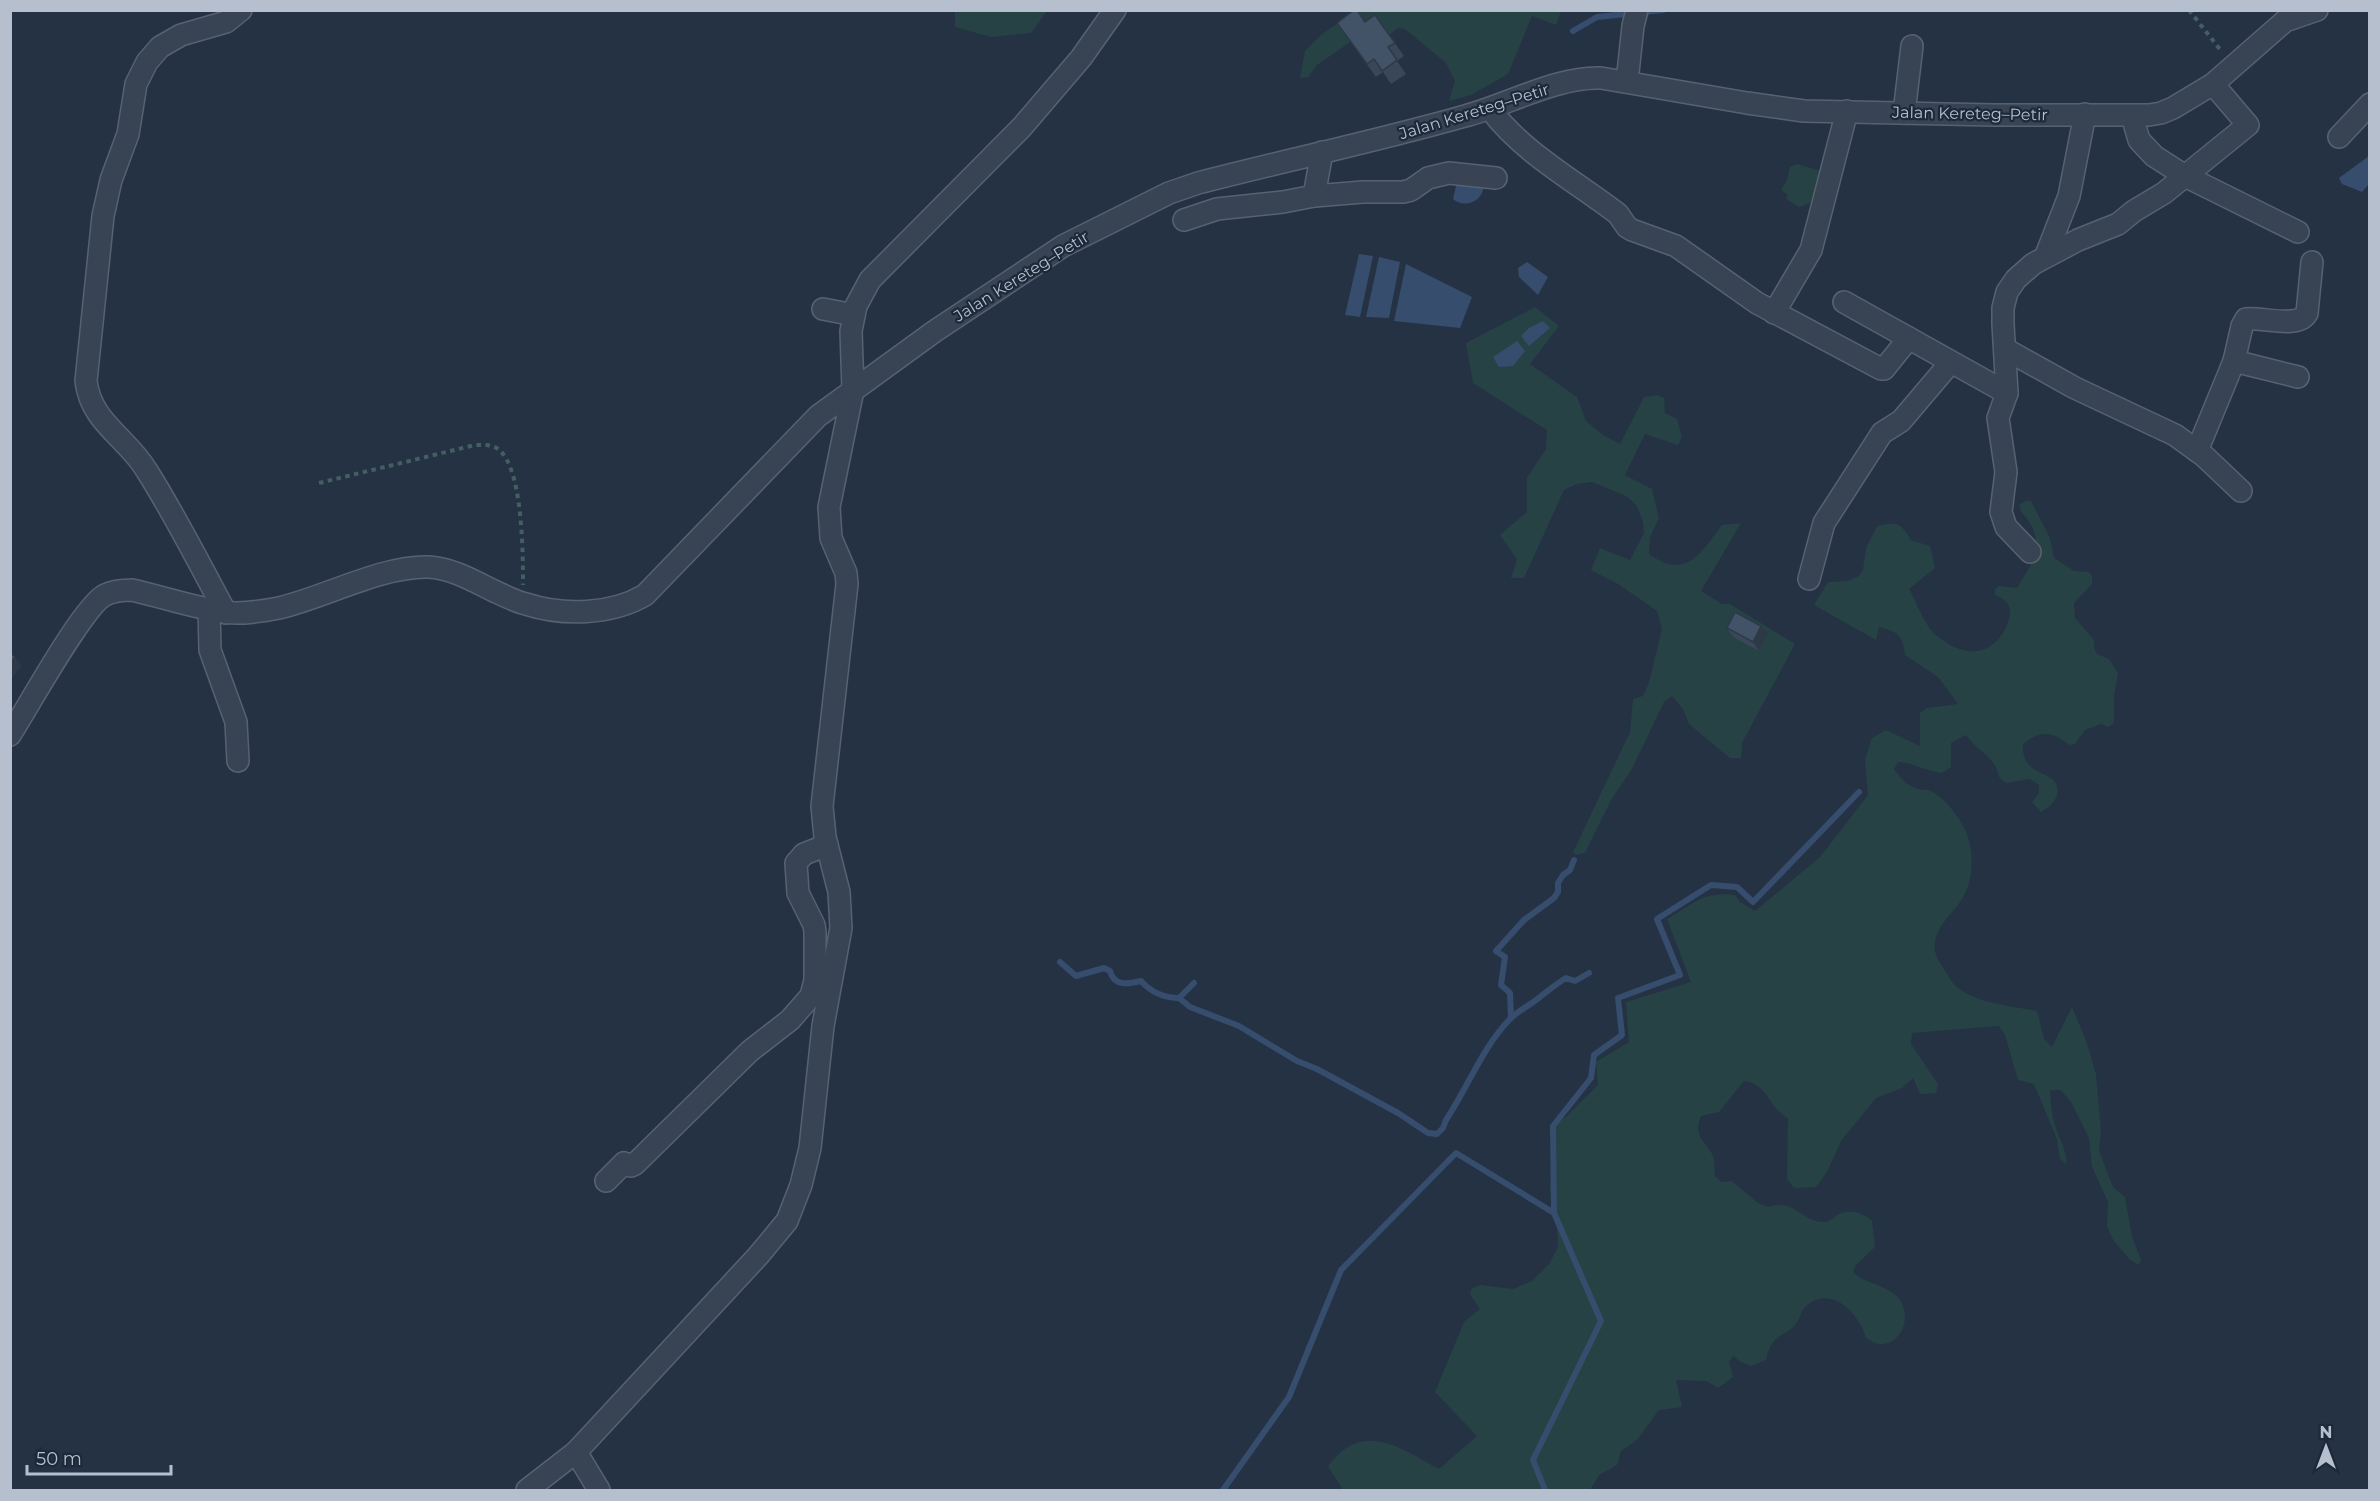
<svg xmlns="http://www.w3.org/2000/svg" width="2380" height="1501" font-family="Montserrat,sans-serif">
<rect width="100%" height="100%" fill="#243244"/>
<g fill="#264245">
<path d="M955 11V10L1047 11 1031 33 991 37 955 27Z"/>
<path d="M1356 11H1561L1556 25 1532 16 1508 74 1471 95 1449 101 1455 81 1446 63 1405 29 1398 28 1385 38 1375 25 1317 65 1308 77 1300 78 1305 51 1322 34Z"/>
<path d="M1797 164 1827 173 1812 202 1799 207 1786 199 1788 195 1781 190 1787 180 1790 167Z"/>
<path d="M1535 307 1559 326 1530 364 1577 397 1586 421 1603 435 1620 444 1644 397 1657 395 1664 398 1665 413 1677 419 1682 437 1678 445 1645 434 1625 475 1652 489 1659 518 1650 537 1649 554C1686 581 1701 553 1722 525L1741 523 1701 591 1722 604H1730L1795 644 1742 743 1741 758H1730L1689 724 1683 709 1672 696 1664 702 1632 769 1611 800 1585 853 1576 855 1573 852 1630 732 1633 699 1643 696 1649 682 1662 629 1657 611 1618 584 1591 570 1600 548 1630 560 1644 533 1643 522 1637 506 1626 496 1592 482 1577 484 1564 490 1524 578H1511L1517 559 1500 535 1527 512V478L1546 449 1547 430 1473 383 1466 343Z"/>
<path d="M2025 501H2031L2050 538 2054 558 2074 571 2089 572 2092 576V584L2074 603 2075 618 2094 640V648L2097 654 2109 659 2118 673 2114 696V723L2108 727 2101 724 2085 730 2075 744 2069 745C2052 731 2041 730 2023 744 2022 751 2024 760 2030 766 2039 775 2062 776 2057 795 2054 804 2049 807 2041 812L2032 802 2039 793V785L2030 779 2006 783 1999 777C1995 755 1976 751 1966 735L1951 743V767L1942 773C1926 771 1914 763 1898 762L1894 769C1901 779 1906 785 1918 789 1922 790 1927 789 1931 791 1946 799 1963 821 1968 837 1974 856 1973 882 1962 899 1955 911 1943 920 1938 932 1932 945 1934 955 1942 966 1946 972 1950 980 1955 985 1972 1003 2013 1006 2037 1011L2044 1039 2052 1047 2072 1007 2086 1040 2096 1074 2101 1132 2099 1151 2113 1187 2125 1197 2132 1237 2141 1260 2139 1265 2130 1260 2114 1241 2107 1227 2108 1202 2092 1167 2089 1138 2071 1102 2061 1090H2050C2051 1103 2051 1115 2056 1128 2060 1141 2067 1150 2066 1164L2060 1159 2057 1139 2034 1084 2018 1080 2005 1035 1999 1026 1912 1033 1911 1044 1938 1084 1936 1093 1920 1094 1913 1078 1902 1088 1876 1098 1841 1141 1827 1172 1816 1187 1794 1188 1787 1179 1788 1118C1769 1108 1767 1083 1744 1081L1719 1112 1701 1116C1692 1138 1707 1141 1713 1156 1715 1162 1714 1170 1715 1176L1721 1182 1732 1181 1758 1203 1768 1207C1797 1198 1801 1223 1825 1222 1831 1221 1833 1218 1837 1215 1850 1208 1862 1212 1872 1221L1875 1247 1856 1265 1853 1272C1864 1284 1888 1284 1900 1300 1912 1318 1901 1346 1879 1344 1875 1344 1870 1340 1866 1338 1859 1314 1832 1284 1806 1306 1801 1310 1801 1317 1797 1322 1786 1339 1772 1330 1766 1360L1751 1366 1741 1362 1733 1356 1729 1362 1733 1377 1718 1388 1706 1381 1676 1380 1682 1407 1659 1410 1637 1440 1621 1451 1617 1465 1599 1475 1590 1490H1343L1328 1466C1363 1419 1400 1448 1439 1469L1477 1436 1435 1392 1464 1322 1480 1309 1470 1294 1472 1288 1481 1285 1513 1289 1532 1281 1549 1264 1558 1247 1557 1229 1550 1190 1553 1160V1126L1568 1115 1598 1085 1596 1062 1629 1042 1626 1002 1691 982 1667 919C1695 903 1700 892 1735 895L1740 902 1755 911 1820 857 1868 795 1865 760 1872 738 1886 730 1920 746V713L1927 708 1958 704 1938 677 1905 655C1903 635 1898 632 1879 627L1876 640 1814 605 1828 582 1847 581 1859 576 1863 570 1866 548 1877 526C1897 521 1901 523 1911 540L1930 546 1935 568 1909 589C1916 601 1925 626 1935 634 1959 655 1988 661 2005 629 2008 622 2012 614 2009 606 2007 600 2001 598 1995 595V589L1999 586 2017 588C2030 566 2044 551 2031 525 2027 517 2021 514 2019 505Z"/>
</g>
<g fill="#364d6d">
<path d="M2369 156V184L2362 192 2342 184 2339 178Z"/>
<path d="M1461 181 1483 183C1486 200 1465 210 1453 199L1456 186Z"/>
<path d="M1359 254 1373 256 1360 317 1345 315Z"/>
<path d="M1379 257 1400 262 1389 318 1366 317Z"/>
<path d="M1527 262 1548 277 1538 295 1519 277 1518 268Z"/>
<path d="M1406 264 1472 297 1460 328 1394 321Z"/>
<path d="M1543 321 1550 328 1529 346 1521 336 1529 328Z"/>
<path d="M1517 341 1525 351 1513 366 1499 367 1493 357Z"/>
</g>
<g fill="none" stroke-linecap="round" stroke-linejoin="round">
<g stroke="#364d6d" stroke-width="6">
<path d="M1573 31 1597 17 1663 10"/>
<path d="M1060 962 1076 976 1104 968 1110 971C1114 987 1129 984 1141 981 1151 992 1164 998 1179 998L1194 983"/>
<path d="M1179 998 1190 1007 1239 1026 1297 1061 1317 1069 1398 1113 1428 1133 1437 1134 1443 1128 1446 1120C1468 1087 1482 1048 1510 1019 1520 1009 1531 1005 1540 997 1549 990 1556 984 1566 978L1575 981 1589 973"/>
<path d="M1511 1018 1510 993 1501 985 1505 957 1496 951 1524 920 1554 898 1558 892V883L1563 875 1570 870 1574 860"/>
<path d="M1223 1490 1289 1397 1341 1270 1456 1153 1554 1213"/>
<path d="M1545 1490 1533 1460 1601 1321 1554 1213 1553 1126 1591 1078 1594 1055 1622 1035 1618 998 1680 975 1657 919 1711 885 1737 887 1753 902 1859 792"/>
</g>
<g stroke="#576271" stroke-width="24">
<g id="minor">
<path d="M1627 82 1633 26 1637 10"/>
<path d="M1490 109C1523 153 1575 181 1618 214L1627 227 1632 230 1676 246 1757 303 1881 369H1884L1909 338"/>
<path d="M1904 113 1912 46"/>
<path d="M2132 116 2139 140 2154 156 2185 176 2298 232"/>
<path d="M2339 137 2370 104"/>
<path d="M1314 196 1363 192H1403L1411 190 1428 178 1449 173 1496 178"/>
<path d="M1184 220 1217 209 1283 202 1314 196 1322 152"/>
<path d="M2046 255 2069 196 2085 114"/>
<path d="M1844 302 2007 393"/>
<path d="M823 309 854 315"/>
<path d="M1774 313 1811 250 1847 111"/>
<path d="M2005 349 2075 388 2175 435 2204 456 2241 491"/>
<path d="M2234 361 2298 377"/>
<path d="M2197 451 2234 361 2242 326 2246 319C2264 317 2298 329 2307 313L2312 262"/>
<path d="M2030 552 2006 527 2001 512 2006 472 1998 418 2007 393 2003 324V308L2007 292 2016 279 2033 264 2078 240 2118 224 2134 211 2164 193 2248 125 2213 84"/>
<path d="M1809 579 1824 523 1882 433 1901 421 1951 362"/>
<path d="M209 608 210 650 236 722 238 761"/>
<path d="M226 613C200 565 176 517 147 471 127 437 91 423 86 381L103 216 111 180 128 134 136 84 147 62 160 47 181 35 226 22 241 10"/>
<path d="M10 735C27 709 83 606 105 595 113 591 123 590 132 590 163 597 194 608 225 612 241 615 263 611 279 608 326 597 381 566 428 567 451 568 472 580 492 590 503 595 514 601 526 604 563 616 611 615 645 595L818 416 935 331 1063 246 1169 193 1198 183C1287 160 1377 141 1465 116 1507 105 1558 76 1601 78L1747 103 1804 111 1993 115H2149L2161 113 2173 108 2213 84 2285 21 2317 10"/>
<path d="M606 1181 624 1163 631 1166 635 1164 750 1051 790 1020 811 996 815 980V932L814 925 798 893 796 863 804 854 827 845"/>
<path d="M576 1452 599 1490"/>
<path d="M527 1490 576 1452 758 1256 787 1221 801 1185 810 1148 823 1026 841 928 839 892 825 837 822 806 847 584 846 573 831 538 829 507 853 390 851 331 856 306 870 280 1022 127 1081 58 1115 10"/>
</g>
</g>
<g stroke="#445f61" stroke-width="4" stroke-dasharray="4.5 4.5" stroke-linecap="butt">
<path d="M2189 10 2222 52"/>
<path d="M319 483 475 445C483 445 491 444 498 449 523 467 523 555 523 585"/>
</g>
<use href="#minor" stroke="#384454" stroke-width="21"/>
</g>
<g fill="#394759">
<path d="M1375 15 1404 56 1397 61 1406 74 1391 84 1383 72 1376 77 1337 23 1365 22Z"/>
<path d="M1727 628 1768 634 1759 651 1733 637Z"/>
</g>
<g fill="#2e3948">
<path d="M1761 626 1768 634 1759 651 1753 642Z"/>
<path d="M15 657 22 666 10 680V663Z"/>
</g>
<g fill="#425267" stroke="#2e3948" stroke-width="1.5">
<path d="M1354 10H1357L1365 22 1375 15 1395 43 1388 47 1397 60 1382 71 1374 59 1367 64 1337 23Z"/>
<path d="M1735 612 1761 626 1753 642 1727 628Z"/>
<path d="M10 653 15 657 10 663Z"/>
</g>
<g text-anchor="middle" stroke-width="4.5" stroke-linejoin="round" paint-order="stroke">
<g font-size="16" fill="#b6bfcd" stroke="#1d2939">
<text transform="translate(1474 111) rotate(-17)" y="6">Jalan Kereteg–Petir</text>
<text transform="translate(1970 113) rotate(1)" y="6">Jalan Kereteg–Petir</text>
<text transform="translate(1021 276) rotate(-32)" y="6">Jalan Kereteg–Petir</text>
</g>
</g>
<rect width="2380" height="1501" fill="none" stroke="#b6bfcd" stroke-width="24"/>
<g transform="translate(2326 1447)" stroke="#1d2939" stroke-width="4.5" paint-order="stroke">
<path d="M0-4.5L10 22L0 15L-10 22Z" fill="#b6bfcd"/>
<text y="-9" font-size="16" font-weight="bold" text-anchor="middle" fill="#b6bfcd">N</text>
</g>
<path d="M27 1465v9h144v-9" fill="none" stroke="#b6bfcd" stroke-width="3"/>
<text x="36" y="1465" font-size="18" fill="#b6bfcd" stroke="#1d2939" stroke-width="4.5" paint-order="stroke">50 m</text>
</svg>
